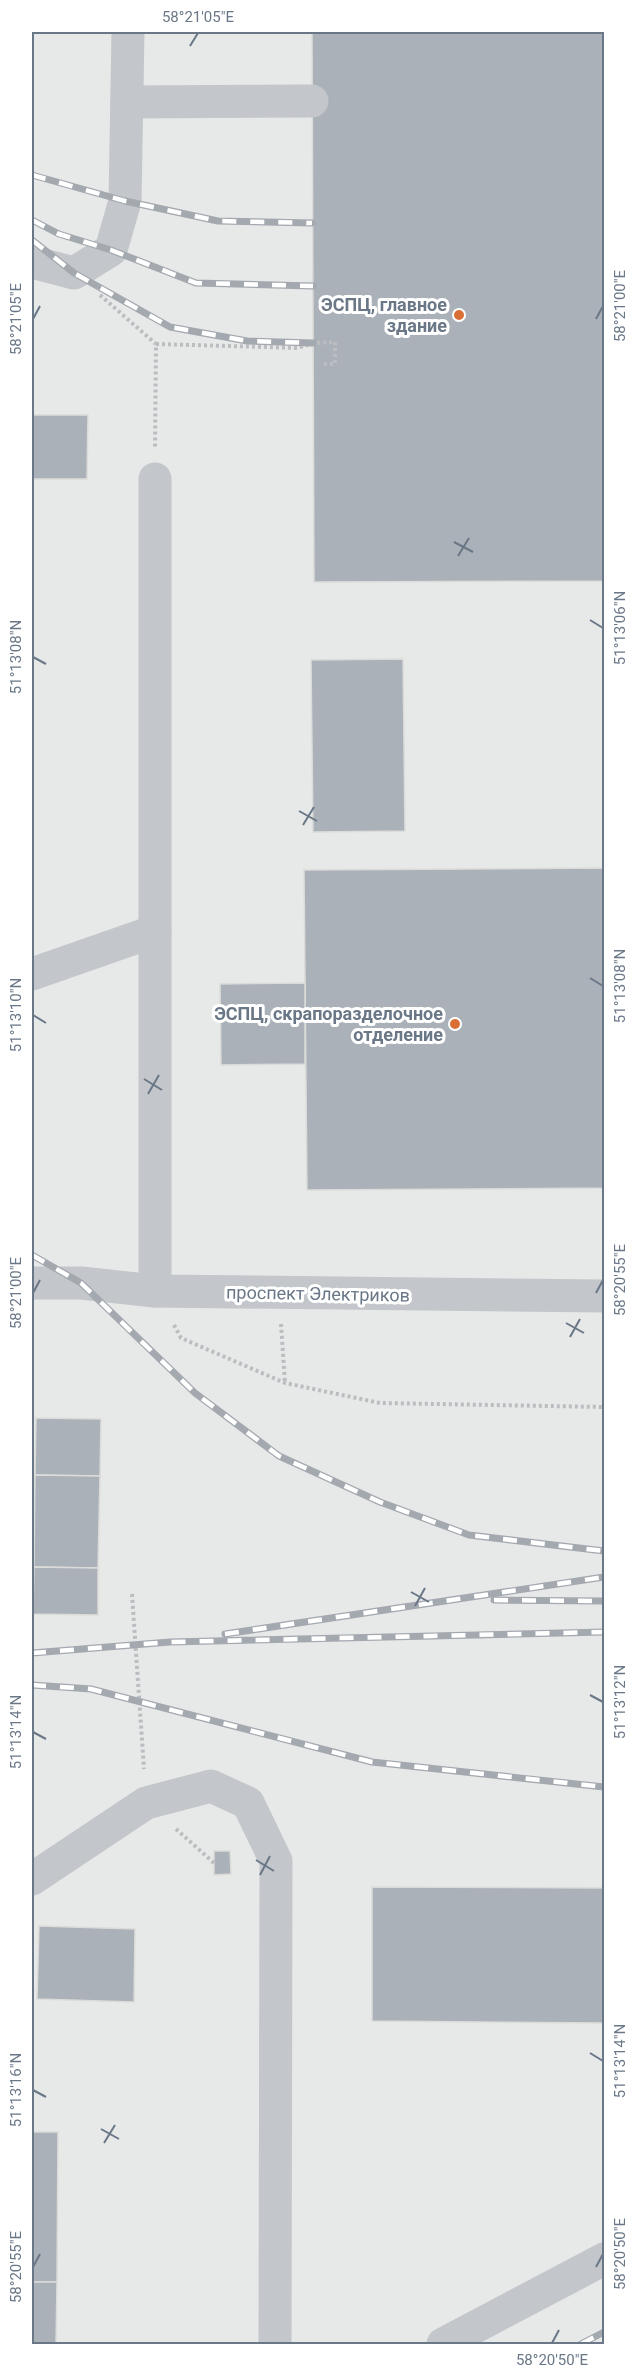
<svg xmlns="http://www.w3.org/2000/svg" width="636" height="2376" font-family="Roboto,sans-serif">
<rect width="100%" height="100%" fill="#f9f9f7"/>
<rect fill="#e7e8e8" x="32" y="32" width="572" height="2312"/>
<g fill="#aab1b8" stroke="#dbdbd9" stroke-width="1.5">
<path d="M312 32H604V581L314 582Z"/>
<path d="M32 415H88L87 479H32Z"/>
<path d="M403 659 405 831 313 832 311 660Z"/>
<path d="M604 868V1188L307 1190 304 870Z"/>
<path d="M305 983V1064L221 1065 220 984Z"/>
<path d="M36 1418 101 1419 100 1476 35 1475Z"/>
<path d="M35 1475 100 1476 98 1568 34 1567Z"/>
<path d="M34 1567 98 1568V1615L33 1614Z"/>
<path d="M214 1851H230L231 1874 214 1875Z"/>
<path d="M372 1887 604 1888V2023L372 2021Z"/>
<path d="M39 1926 135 1929 134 2002 37 1999Z"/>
<path d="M32 2132H58L57 2282H32Z"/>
<path d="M32 2282H57L56 2344H32Z"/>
</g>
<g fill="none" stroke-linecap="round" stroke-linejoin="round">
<g stroke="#bbbdc1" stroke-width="4" stroke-dasharray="3 3" stroke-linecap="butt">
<path d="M100 295 156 344 155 448"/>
<path d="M156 344 298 348 313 343 335 342V364H321"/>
<path d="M281 1324 285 1383"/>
<path d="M174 1325 181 1338 285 1383 380 1403 604 1407"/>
<path d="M132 1594 144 1769"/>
<path d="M176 1829 214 1863"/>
</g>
<g stroke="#c3c6ca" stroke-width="33">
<path d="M127 102 312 101"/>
<path d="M32 262 74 273 111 250 125 201 128 32"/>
<path d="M32 974 155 931"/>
<path d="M32 1283H81L155 1291 604 1296"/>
<path d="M155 1291V479"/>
<path d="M32 1879 146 1803 211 1786 248 1803 276 1861 275 2344"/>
<path d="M443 2344 604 2259"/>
</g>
<g stroke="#a4a9b0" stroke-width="7">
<g id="rail">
<path d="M32 175 125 201 218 221 312 223"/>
<path d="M32 220 59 234 111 250 196 283 313 286"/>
<path d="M32 240 74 273 170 327 247 341 313 343"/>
<path d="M32 1255 81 1283 195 1393 279 1456 380 1502 469 1535 604 1551"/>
<path d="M494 1600 604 1601"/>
<path d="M225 1634 604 1577"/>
<path d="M32 1653 170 1642 604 1632"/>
<path d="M32 1685 91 1689 372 1762 604 1787"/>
<path d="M581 2344 604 2332"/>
</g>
</g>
<use href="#rail" stroke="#fff" stroke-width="4.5" stroke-dasharray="14" stroke-linecap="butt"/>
</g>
<path fill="none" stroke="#6a7787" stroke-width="2" d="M190 46 198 33M33 319 40 306M596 319 603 306M454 542 473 552M458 556 469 538M590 620 603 628M33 657 46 664M299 811 317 821M303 825 314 807M590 978 603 986M33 1015 46 1023M144 1079 162 1090M148 1094 159 1075M33 1293 40 1280M596 1293 603 1280M566 1323 584 1333M570 1337 580 1319M411 1592 429 1602M415 1606 425 1588M590 1695 603 1702M33 1732 46 1739M256 1860 274 1871M260 1875 270 1856M590 2053 603 2061M33 2090 46 2097M101 2129 119 2139M104 2143 115 2125M33 2267 40 2254M596 2267 603 2254M552 2343 559 2330"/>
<g fill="#da6f36" stroke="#fff" stroke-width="2">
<circle cx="459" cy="315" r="6"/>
<circle cx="455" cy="1024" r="6"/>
</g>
<g text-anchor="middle" stroke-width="6" stroke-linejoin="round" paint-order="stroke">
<g font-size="18" font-weight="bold" fill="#6a7787" stroke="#fff" text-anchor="end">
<text x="447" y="311">ЭСПЦ, главное<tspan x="447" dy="21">здание</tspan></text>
<text x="443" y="1020">ЭСПЦ, скрапоразделочное<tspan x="443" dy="21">отделение</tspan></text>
</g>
<g font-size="18" fill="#6a7787" stroke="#fff">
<text transform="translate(318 1294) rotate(1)" y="6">проспект Электриков</text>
</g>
</g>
<rect width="636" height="2376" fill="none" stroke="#ffffff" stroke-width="66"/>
<rect x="33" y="33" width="570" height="2310" fill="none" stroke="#6a7787" stroke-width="2"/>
<g font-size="15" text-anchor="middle" fill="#6a7787">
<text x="198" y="22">58°21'05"E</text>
<text transform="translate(620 306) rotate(-90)" y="5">58°21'00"E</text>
<text transform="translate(16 319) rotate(-90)" y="5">58°21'05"E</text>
<text transform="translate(620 628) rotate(-90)" y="5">51°13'06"N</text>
<text transform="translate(16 657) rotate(-90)" y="5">51°13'08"N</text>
<text transform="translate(620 986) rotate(-90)" y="5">51°13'08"N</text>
<text transform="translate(16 1015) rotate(-90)" y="5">51°13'10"N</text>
<text transform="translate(620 1280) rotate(-90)" y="5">58°20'55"E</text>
<text transform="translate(16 1293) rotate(-90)" y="5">58°21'00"E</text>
<text transform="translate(620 1702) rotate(-90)" y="5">51°13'12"N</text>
<text transform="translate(16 1732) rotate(-90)" y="5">51°13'14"N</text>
<text transform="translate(620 2061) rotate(-90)" y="5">51°13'14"N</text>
<text transform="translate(16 2090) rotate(-90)" y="5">51°13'16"N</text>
<text transform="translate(620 2254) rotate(-90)" y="5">58°20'50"E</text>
<text transform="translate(16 2267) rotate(-90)" y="5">58°20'55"E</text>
<text x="552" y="2365">58°20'50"E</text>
</g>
</svg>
